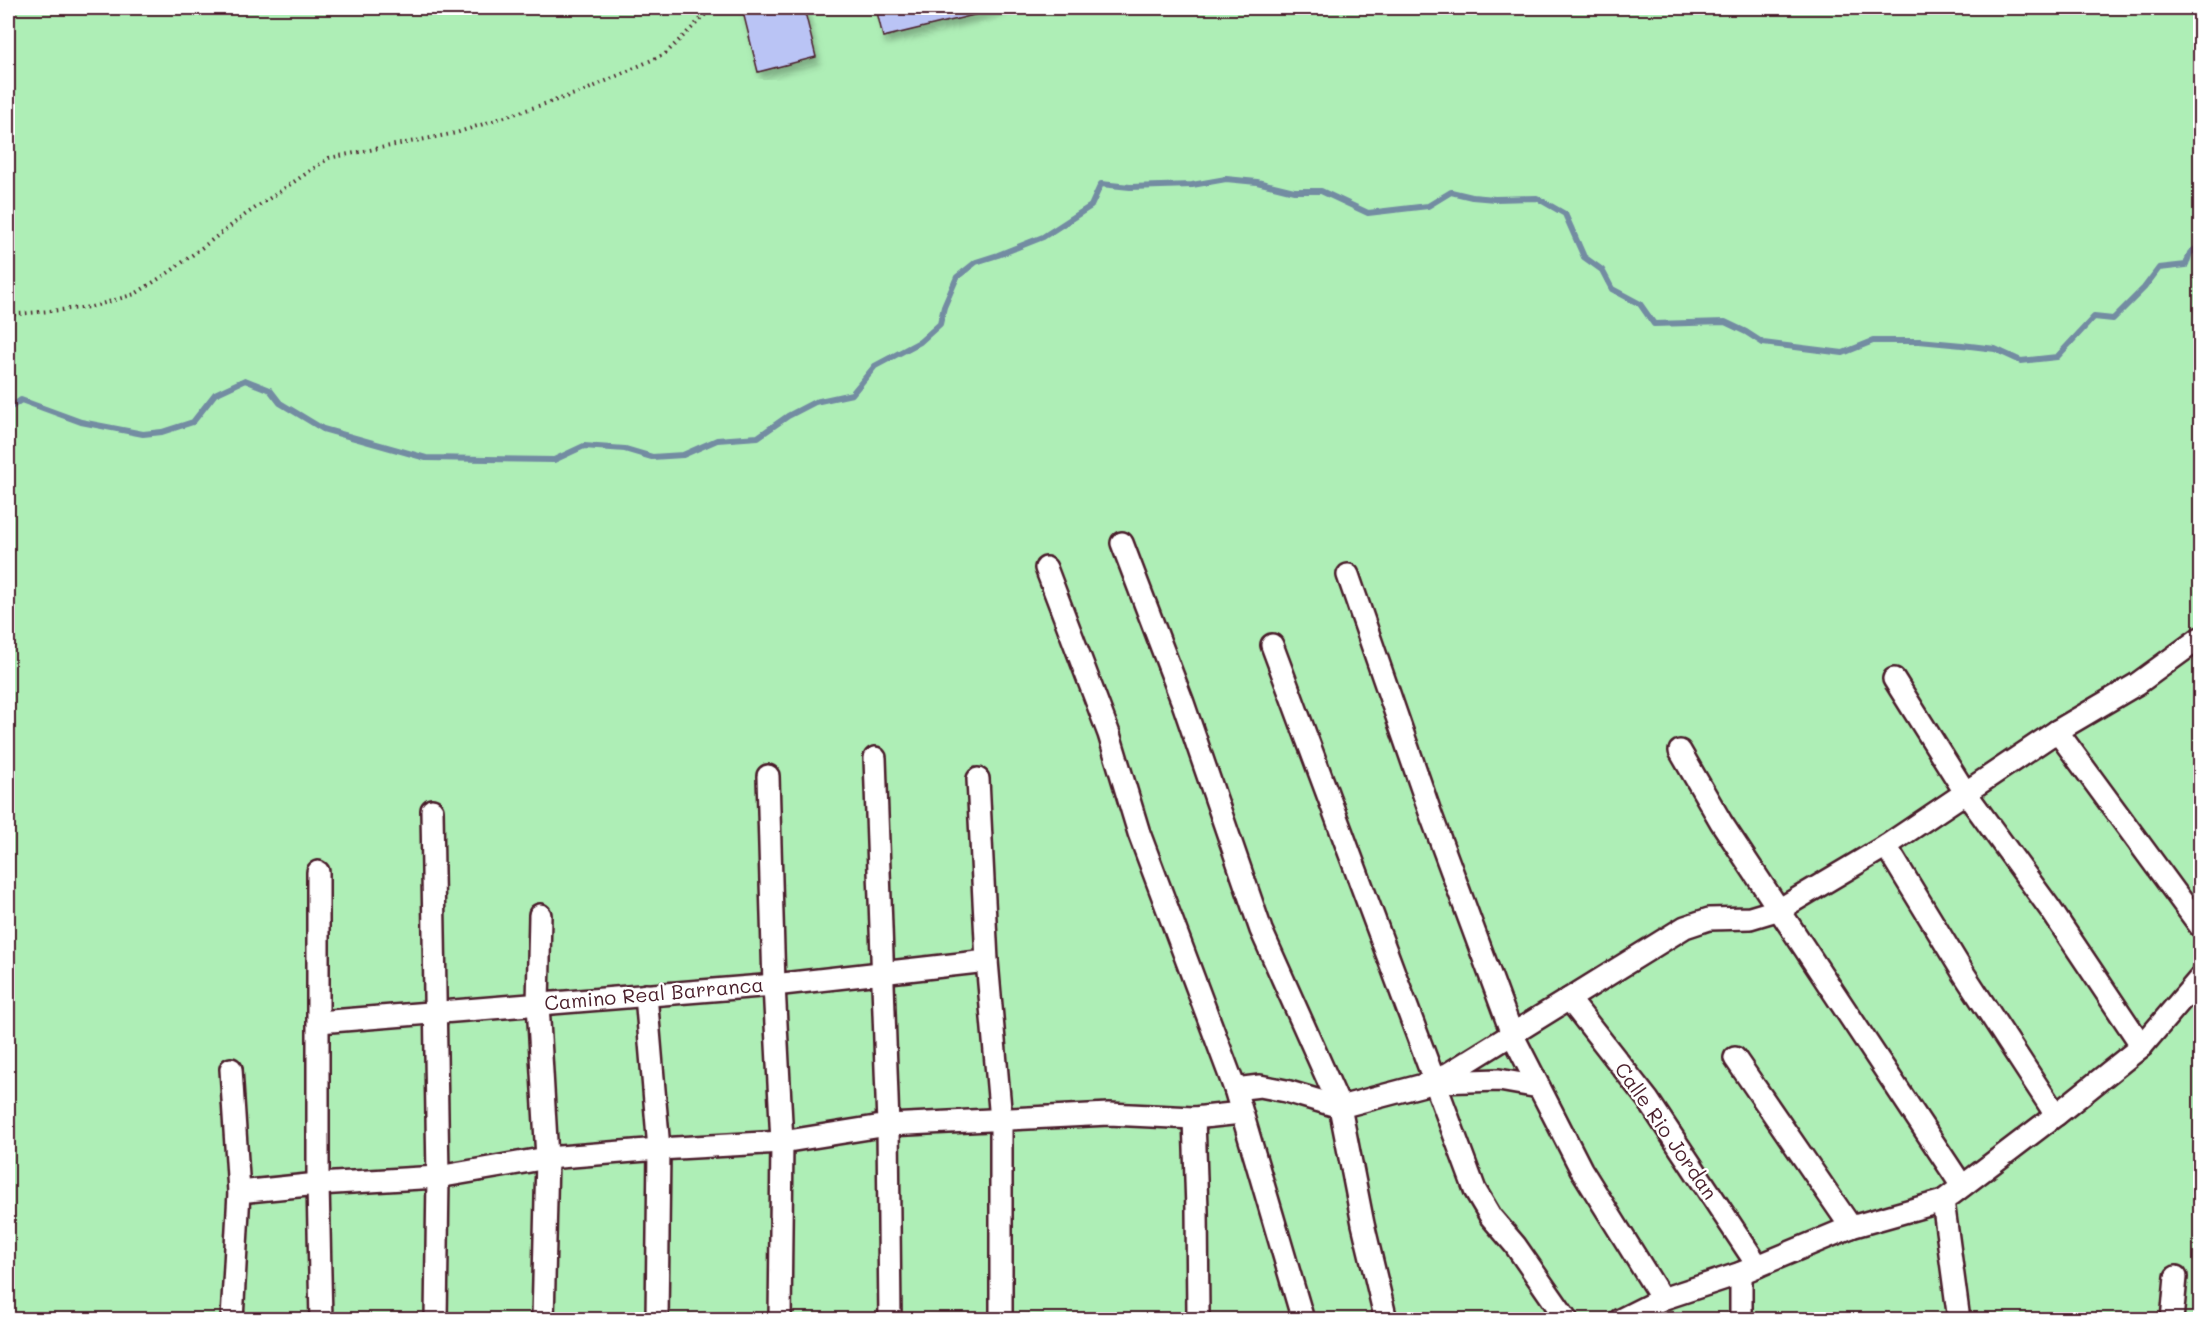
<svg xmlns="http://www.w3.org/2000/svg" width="2208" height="1327" font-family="Mali,sans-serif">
<defs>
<filter id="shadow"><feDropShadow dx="3.5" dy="6" stdDeviation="3" flood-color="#0004"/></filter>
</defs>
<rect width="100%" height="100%" fill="#fff"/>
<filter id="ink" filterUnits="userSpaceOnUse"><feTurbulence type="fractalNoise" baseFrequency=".0167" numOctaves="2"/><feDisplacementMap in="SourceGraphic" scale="12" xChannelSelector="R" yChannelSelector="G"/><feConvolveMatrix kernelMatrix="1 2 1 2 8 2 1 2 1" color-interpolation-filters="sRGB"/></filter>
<g filter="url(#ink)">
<rect fill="#aeeeb6" stroke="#7c8670" stroke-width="1.5" x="8" y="8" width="2192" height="1311"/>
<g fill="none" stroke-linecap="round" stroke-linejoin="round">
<path stroke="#738ca2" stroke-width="6" d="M8 409 21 400 81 422 143 434 162 432 193 422 215 394 245 380 270 390 280 403 323 429 426 458 554 460 584 446 625 449 652 457 683 455 717 440 758 437 788 416 815 402 852 394 875 366 920 342 940 324 944 307 957 277 976 262 998 255 1043 237 1091 206 1101 184 1130 187 1192 185 1226 179 1257 182 1294 191H1321L1368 213 1428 206 1451 192 1472 197 1495 199 1537 198 1565 214 1584 257 1602 270 1612 289 1640 304 1654 324 1725 322 1746 332 1763 343 1843 353 1873 341H1919L1962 345 1995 349 2021 361 2057 357 2094 317 2113 319 2144 288 2159 268 2186 265 2190 253 2200 246"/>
</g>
<g fill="#bac4f5" stroke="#4a1f2b" stroke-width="1.5" filter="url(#shadow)">
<path d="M742 8H804L816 57 758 72Z"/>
<path d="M876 8H1003L883 37Z"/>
</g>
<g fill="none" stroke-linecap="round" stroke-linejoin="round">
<g stroke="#4a1f2b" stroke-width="26">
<g id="minor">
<path d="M1122 543 1183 703 1261 930 1340 1107 1363 1224 1386 1320"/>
<path d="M1046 568 1109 734 1139 833 1235 1089 1303 1320"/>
<path d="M1348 575 1431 815 1512 1034 1581 1169 1662 1299"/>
<path d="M1272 645 1475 1190 1491 1217 1515 1245 1567 1320"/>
<path d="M1894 679 1965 792 2051 910 2142 1046"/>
<path d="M2057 731 2200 926"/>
<path d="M1680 751 1721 822 1962 1186"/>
<path d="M875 758 888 1125 890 1320"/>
<path d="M768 776 774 985 782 1142 780 1320"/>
<path d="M978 779 987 961 1001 1120V1320"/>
<path d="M432 810 438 1177 436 1320"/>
<path d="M1886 846 1964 974 2056 1115"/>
<path d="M318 872V1184L321 1320"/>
<path d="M540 915 538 1004 547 1158 543 1320"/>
<path d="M646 995 659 1149 657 1320"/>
<path d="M1569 999 1648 1100 1758 1266"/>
<path d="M319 1022 774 985 987 961"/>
<path d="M1735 1058 1851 1227"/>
<path d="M231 1069 239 1192 232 1320"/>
<path d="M1438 1082 1499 1080 1539 1087"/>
<path d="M1235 1089 1260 1086 1286 1091 1340 1107 1435 1082 1685 927 1709 919 1750 918 1780 909 1886 846 2057 731 2137 684 2200 638"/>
<path d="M1194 1118 1197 1210 1198 1314"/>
<path d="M239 1192 318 1184 438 1177 547 1158 659 1149 782 1142 888 1125 1109 1114 1194 1118 1241 1113"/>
<path d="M1943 1201 1959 1320"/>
<path d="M1620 1320 1662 1299 1741 1273 1851 1227 1943 1201 2056 1115 2142 1046 2200 978"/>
<path d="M1741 1320V1273"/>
<path d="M2172 1320 2176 1277"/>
</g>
</g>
<path stroke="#4a1f2b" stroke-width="4" stroke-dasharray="1.5 4.5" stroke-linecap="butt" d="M8 315 91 307 135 294 171 271 245 215 329 158 456 133 584 91 665 54 712 8"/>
<use href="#minor" stroke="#fff" stroke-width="21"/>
</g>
</g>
<g text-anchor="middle" stroke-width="4.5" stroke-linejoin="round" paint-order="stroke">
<g font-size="20" fill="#4a1f2b" stroke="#fff">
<text transform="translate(654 994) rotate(-5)" y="7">Camino Real Barranca</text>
<text transform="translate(1666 1131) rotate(55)" y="7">Calle Rio Jordan</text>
</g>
</g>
<rect width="2208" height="1327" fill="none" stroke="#fff" stroke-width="30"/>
<rect x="15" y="15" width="2178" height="1297" fill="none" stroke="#4a1f2b" stroke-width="2" filter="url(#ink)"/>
</svg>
